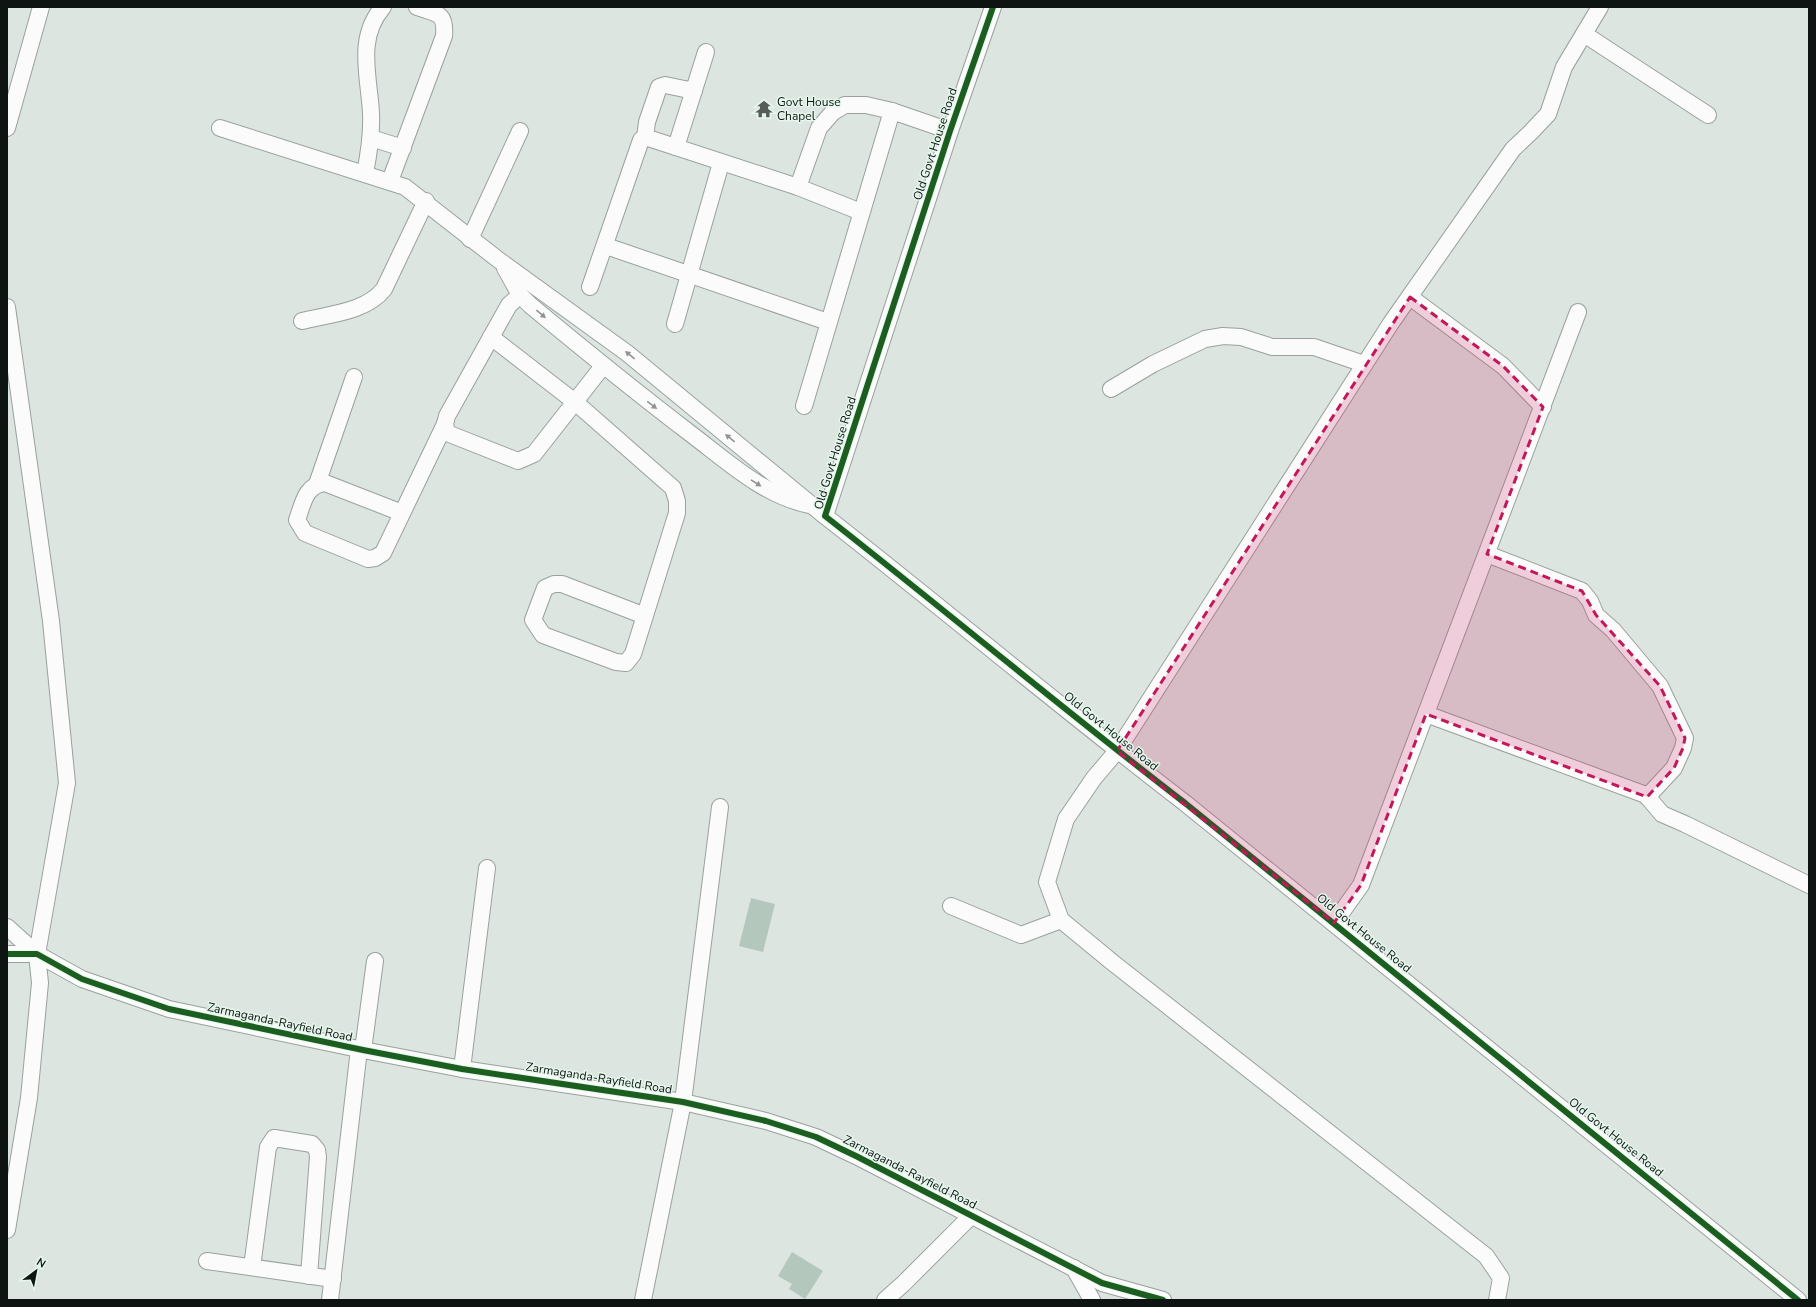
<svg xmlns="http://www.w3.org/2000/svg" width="1816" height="1307" font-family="'Nunito Sans',sans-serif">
<rect width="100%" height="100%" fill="#dce5e0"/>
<g fill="#b4c7bd">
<path d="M751 898 775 904 763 952 739 946Z"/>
<path d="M792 1252 823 1271 805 1299 789 1289 792 1284 778 1276Z"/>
</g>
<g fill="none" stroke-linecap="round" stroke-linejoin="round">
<g stroke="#9aa19d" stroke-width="18">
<g id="minor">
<path d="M993 7 950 131 825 516C946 611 1064 710 1185 803L1798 1300"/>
<path d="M1584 34 1708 115"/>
<path d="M7 128 41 7"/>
<path d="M220 128 405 187 500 261 627 353 825 516"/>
<path d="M645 137 647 122 659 87 665 85 694 91"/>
<path d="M371 138 403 148"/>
<path d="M676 147 706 52"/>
<path d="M365 173C369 153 372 133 371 113 369 76 356 38 383 7"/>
<path d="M390 181 444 36C446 12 437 14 417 7"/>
<path d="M798 187 819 128 833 112 845 105H866L892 111 950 131"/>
<path d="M470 239 520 131"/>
<path d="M606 246 828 322"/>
<path d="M505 268 520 295 530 305C583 349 636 392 691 434 728 462 763 495 809 505"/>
<path d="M590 287 641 140 645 137 798 187 861 212"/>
<path d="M520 295 509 305 447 416 445 424 447 433 518 461 534 454 603 366"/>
<path d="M1410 297 1503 366 1543 407"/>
<path d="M7 307 51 621 67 783 37 954 40 983 29 1098 7 1230"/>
<path d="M302 321C330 314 366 312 384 289L426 201"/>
<path d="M675 324 721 163"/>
<path d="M491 337 575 402 673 488 677 501V513L633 654 626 663 616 662 543 635 533 620 545 588 554 584H562L645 616"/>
<path d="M1111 389 1153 364 1205 339 1223 336 1241 337 1272 347H1314L1364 364"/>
<path d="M804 406 892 111"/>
<path d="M317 484 354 377"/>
<path d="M402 513 325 483C305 485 303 504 297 520L305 533 368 559 375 558 383 553 445 424"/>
<path d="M1487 554 1582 591 1590 601 1596 615 1613 630 1660 686 1685 738 1683 748 1674 768 1647 797"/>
<path d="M1426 714 1646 795 1662 814 1685 824 1809 885"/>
<path d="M951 906 1021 935 1061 920"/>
<path d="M1334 923 1361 885 1578 312"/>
<path d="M7 927 37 954"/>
<path d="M7 954H37L82 979 169 1009 363 1050 462 1069 683 1102 766 1121 816 1137 856 1156 1102 1283 1163 1300"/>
<path d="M363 1050 375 961"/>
<path d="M462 1069 487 868"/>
<path d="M207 1261 333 1279"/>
<path d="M252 1267 268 1147 274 1138 312 1144 317 1150 318 1157 309 1276"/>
<path d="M1074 1268 1092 1300"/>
<path d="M330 1300 359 1049"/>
<path d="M643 1300 683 1102 720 807"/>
<path d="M885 1300 903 1284 971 1216"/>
<path d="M1497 1300 1501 1278 1486 1256 1112 962 1061 920 1047 882 1066 819 1094 778 1117 751 1391 323 1513 149 1531 132 1548 114 1564 67 1600 7"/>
</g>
</g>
<use href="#minor" stroke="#fafbfa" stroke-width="16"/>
<g stroke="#e5f7ec" stroke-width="8">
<g id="cycleway">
<path d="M993 7 950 131 825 516C946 611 1064 710 1185 803L1798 1300"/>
<path d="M7 954H37L82 979 169 1009 363 1050 462 1069 683 1102 766 1121 816 1137 856 1156 1102 1283 1163 1300"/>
</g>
</g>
<use href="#cycleway" stroke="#1b5e20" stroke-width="6"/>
</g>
<defs><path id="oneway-solid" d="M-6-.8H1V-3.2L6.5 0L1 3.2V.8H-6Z"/></defs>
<g fill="#909391">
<use href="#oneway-solid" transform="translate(541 314) rotate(40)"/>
<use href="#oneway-solid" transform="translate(630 355) rotate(-141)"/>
<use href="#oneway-solid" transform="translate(652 405) rotate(37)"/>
<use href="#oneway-solid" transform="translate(730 438) rotate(-141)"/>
<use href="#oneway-solid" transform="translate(756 483) rotate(32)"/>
</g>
<path fill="#c2185b" fill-opacity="0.2" stroke="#c2185b" stroke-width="3" stroke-dasharray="8 5" stroke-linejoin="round" d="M1410 297 1503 366 1543 407 1487 554 1582 591 1596 615 1660 686 1685 738 1683 748 1674 768 1647 797 1426 714 1361 885 1334 923 1117 751Z"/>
<defs>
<g id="temple-bare" transform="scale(1.38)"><path d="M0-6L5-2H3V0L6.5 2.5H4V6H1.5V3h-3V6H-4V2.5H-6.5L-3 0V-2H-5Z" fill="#565d59" stroke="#e5f7ec" stroke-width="2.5" paint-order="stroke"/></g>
</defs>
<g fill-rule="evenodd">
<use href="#temple-bare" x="764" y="109"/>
</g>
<g text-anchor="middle" stroke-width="3" stroke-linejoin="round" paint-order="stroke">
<g font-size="12" fill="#0e1411" stroke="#e5f7ec" text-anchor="start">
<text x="777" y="106">Govt House<tspan x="777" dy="14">Chapel</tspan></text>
</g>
<g font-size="12" fill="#0e1411" stroke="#e5f7ec">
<text transform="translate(935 144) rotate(-72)" y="4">Old Govt House Road</text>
<text transform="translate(835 453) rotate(-73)" y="4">Old Govt House Road</text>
<text transform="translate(1111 731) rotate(39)" y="4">Old Govt House Road</text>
<text transform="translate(1364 933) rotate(39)" y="4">Old Govt House Road</text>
<text transform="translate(280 1022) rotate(12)" y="4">Zarmaganda-Rayfield Road</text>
<text transform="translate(599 1078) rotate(9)" y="4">Zarmaganda-Rayfield Road</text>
<text transform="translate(1616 1137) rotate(39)" y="4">Old Govt House Road</text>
<text transform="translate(910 1172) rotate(27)" y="4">Zarmaganda-Rayfield Road</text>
</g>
</g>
<rect width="1816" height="1307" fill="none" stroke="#0e1411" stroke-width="16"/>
<g transform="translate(36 1271) rotate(32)" stroke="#e5f7ec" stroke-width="3" paint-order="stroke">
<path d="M0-3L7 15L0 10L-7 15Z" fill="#0e1411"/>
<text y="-6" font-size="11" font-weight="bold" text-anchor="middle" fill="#0e1411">N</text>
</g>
</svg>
